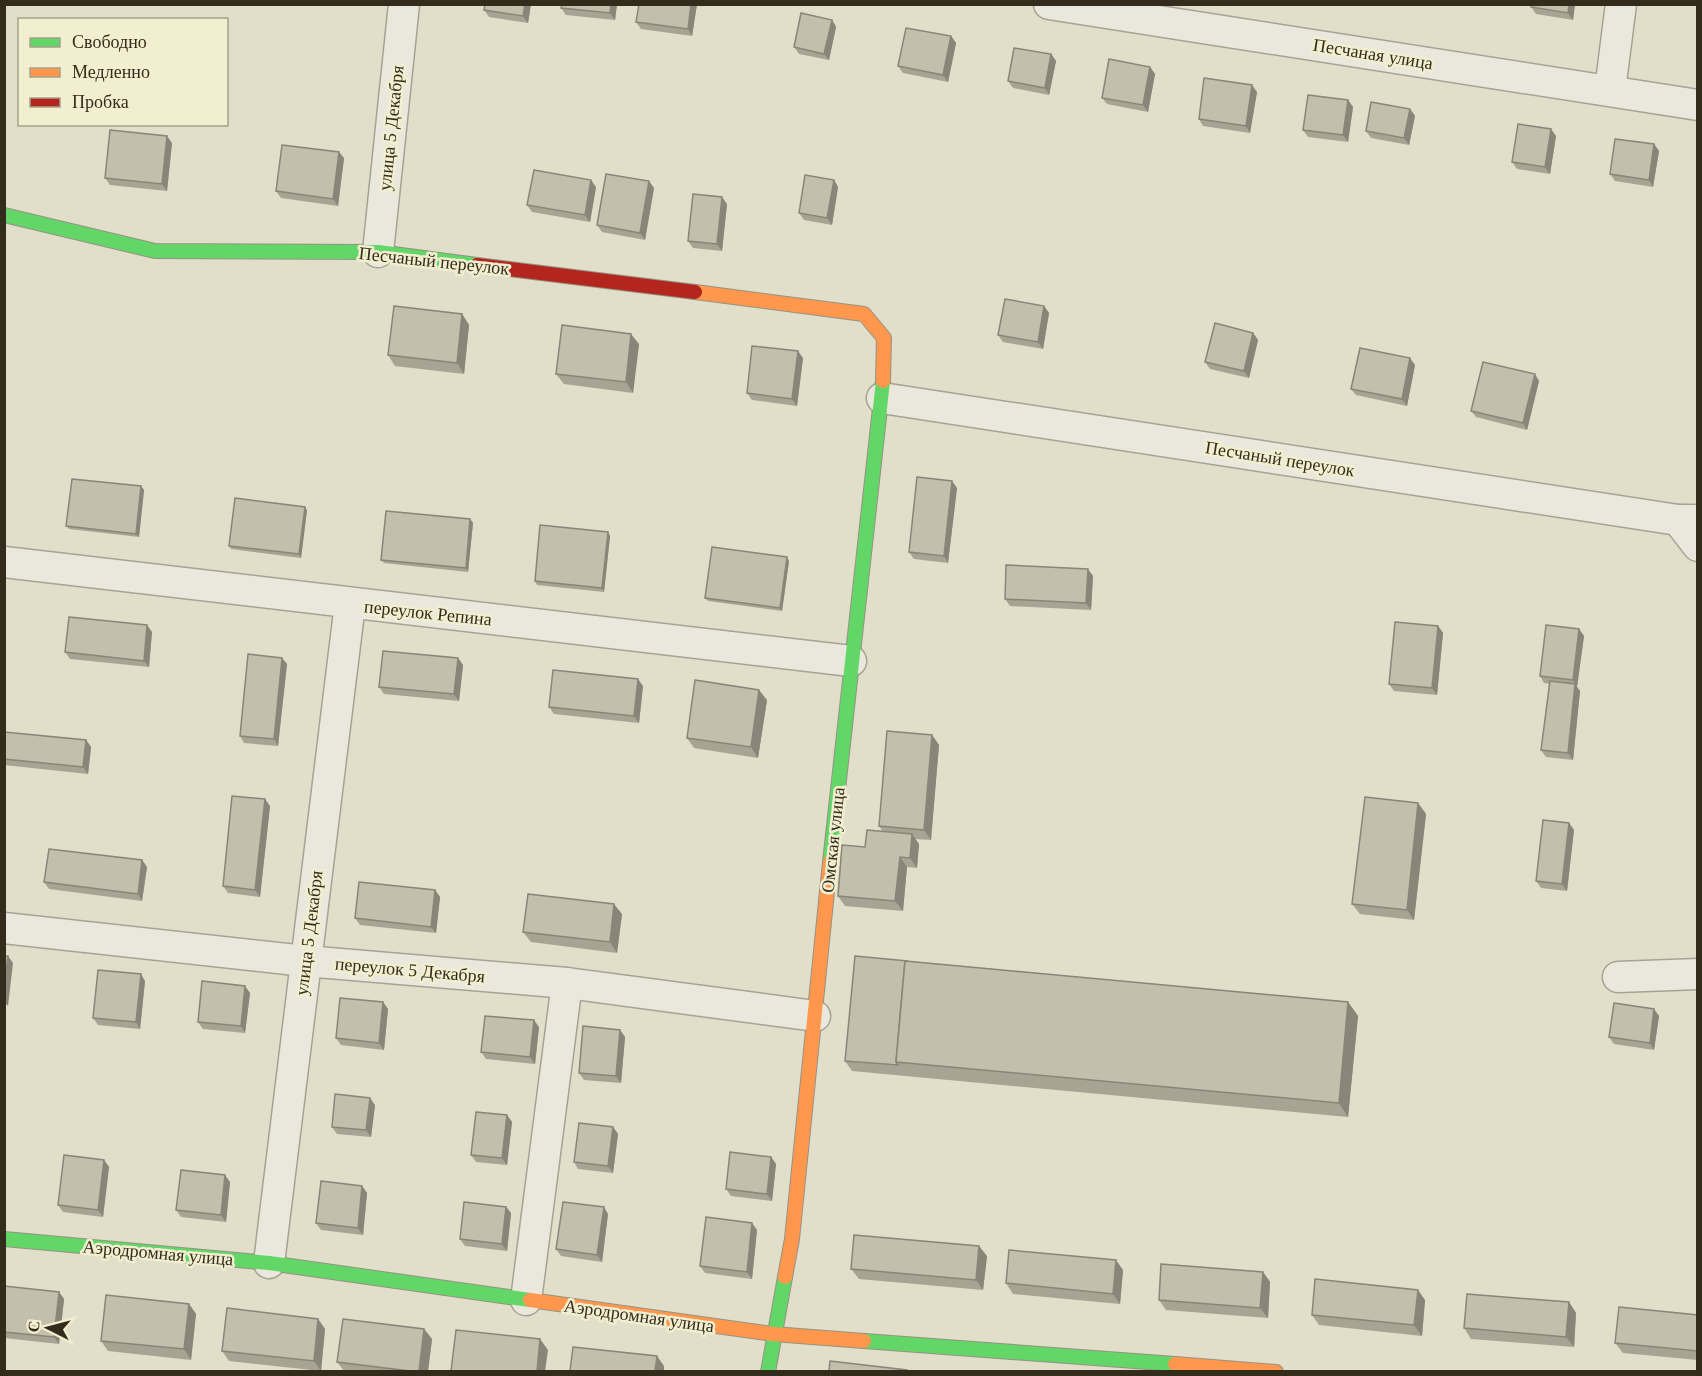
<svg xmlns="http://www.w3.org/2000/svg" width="1702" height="1376" font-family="'Times New Roman',serif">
<rect width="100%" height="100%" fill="#e1deca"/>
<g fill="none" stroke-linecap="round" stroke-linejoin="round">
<g stroke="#a6a394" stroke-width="33">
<g id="street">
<path d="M1049 4 1698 105"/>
<path d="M1610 90 1621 4"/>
<path d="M378 252 404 4"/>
<path d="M882 398 1678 520"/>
<path d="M1698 520H1678L1698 546"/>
<path d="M4 562 851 661"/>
<path d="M4 928 305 961 567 983 815 1016"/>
<path d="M1618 977 1698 974"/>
<path d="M269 1263 350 604"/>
<path d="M526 1300 567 983"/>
</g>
</g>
<g stroke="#959284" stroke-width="16">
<g id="fast">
<path d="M4 215 155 251 378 252 477 265"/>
<path d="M830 862 883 381"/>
<path d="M4 1239 269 1263 530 1300"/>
<path d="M864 1341 1175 1364"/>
<path d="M768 1372 785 1277"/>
</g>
</g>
<g stroke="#959284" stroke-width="16">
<g id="slow">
<path d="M695 292 864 314 884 338 883 381"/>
<path d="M785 1277 792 1239 830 862"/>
<path d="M530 1300 773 1334 864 1341"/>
<path d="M1175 1364 1276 1372"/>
</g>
</g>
<g stroke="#959284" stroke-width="16">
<path id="jam" d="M477 265 695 292"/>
</g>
<use href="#street" stroke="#eae8dc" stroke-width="30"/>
<use href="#fast" stroke="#63d668" stroke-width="14"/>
<use href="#slow" stroke="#ff974d" stroke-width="14"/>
<use href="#jam" stroke="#b3261e" stroke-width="14"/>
</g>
<g fill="#a9a394">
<path d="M531 4 528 23 489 17 484 10Z"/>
<path d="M562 4H617L615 20 566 15 561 8Z"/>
<path d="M639 4H697L692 36 641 29 636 22Z"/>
<path d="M1575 4 1573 20 1536 14 1531 7Z"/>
<path d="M832 20 836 27 829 60 799 54 794 47Z"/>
<path d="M951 36 956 43 948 82 903 73 898 66Z"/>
<path d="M1051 54 1056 61 1049 95 1013 88 1008 81Z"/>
<path d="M1150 67 1155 74 1148 112 1107 104 1102 98Z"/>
<path d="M1257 92 1250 133 1203 126 1199 119Z"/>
<path d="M1348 100 1353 107 1348 142 1308 137 1303 130Z"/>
<path d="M1410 109 1415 116 1409 145 1371 138 1366 131Z"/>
<path d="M1556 136 1550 174 1517 169 1512 162Z"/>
<path d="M172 143 167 191 110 185 105 178Z"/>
<path d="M1654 144 1659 151 1653 187 1615 181 1610 174Z"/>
<path d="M344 158 338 206 281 198 276 191Z"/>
<path d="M834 180 838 187 832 225 804 220 799 213Z"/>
<path d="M596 187 590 222 532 212 527 205Z"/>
<path d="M654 188 645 240 602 232 597 225Z"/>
<path d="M727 204 722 251 693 248 688 241Z"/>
<path d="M1044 306 1049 313 1043 349 1003 342 998 335Z"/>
<path d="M462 314 469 325 464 374 395 366 388 355Z"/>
<path d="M1253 333 1258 340 1249 378 1210 369 1205 362Z"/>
<path d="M639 344 633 393 564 384 556 374Z"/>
<path d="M803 358 797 406 752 400 747 393Z"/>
<path d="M1415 365 1407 406 1356 395 1351 389Z"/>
<path d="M1539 381 1527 430 1476 417 1471 411Z"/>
<path d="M141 486 144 490 139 537 69 529 66 526Z"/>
<path d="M957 488 948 563 914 559 909 552Z"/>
<path d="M307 510 301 558 231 549 229 546Z"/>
<path d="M470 519 473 523 468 572 384 563 381 560Z"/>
<path d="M608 532 610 536 604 592 537 585 535 581Z"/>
<path d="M789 561 782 611 708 601 705 598Z"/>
<path d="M1093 576 1091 610 1010 606 1005 599Z"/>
<path d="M1438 626 1443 633 1437 695 1394 691 1389 684Z"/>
<path d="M1579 629 1584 636 1577 687 1580 691 1573 760 1546 757 1541 750 1549 684 1544 683 1540 676Z"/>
<path d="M152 632 149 667 70 659 65 652Z"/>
<path d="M282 658 287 664 278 746 244 743 240 736Z"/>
<path d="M458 658 463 665 459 701 384 694 379 687Z"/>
<path d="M643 686 639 723 554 714 549 707Z"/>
<path d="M767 700 758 758 694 748 687 738Z"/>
<path d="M4 732 86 740 91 747 88 774 4 765Z"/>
<path d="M932 735 939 745 931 840 915 839 919 844 917 868 907 867 903 911 845 906 838 896 865 847 883 832 879 826Z"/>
<path d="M1418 803 1426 814 1414 920 1360 914 1352 904Z"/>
<path d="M270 806 260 897 228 893 223 886Z"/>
<path d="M1569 823 1574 830 1567 891 1541 888 1536 881Z"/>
<path d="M142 860 147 867 142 901 49 889 44 882Z"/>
<path d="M435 890 440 897 436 933 360 925 355 918Z"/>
<path d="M622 914 617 953 531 942 523 932Z"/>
<path d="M908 961 1348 1002 1358 1016 1348 1117 852 1071 845 1061Z"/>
<path d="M145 981 140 1029 98 1025 93 1018Z"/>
<path d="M250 993 245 1033 203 1029 198 1022Z"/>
<path d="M383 1002 388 1009 384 1050 341 1045 336 1038Z"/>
<path d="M1659 1016 1654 1050 1614 1044 1609 1037Z"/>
<path d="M539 1027 535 1064 486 1059 481 1052Z"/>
<path d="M620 1030 625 1037 621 1083 584 1080 579 1073Z"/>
<path d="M375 1105 371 1137 337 1134 332 1127Z"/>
<path d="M507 1115 512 1122 507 1165 476 1162 471 1155Z"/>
<path d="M613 1127 618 1134 613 1173 578 1169 574 1162Z"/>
<path d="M771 1157 776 1164 772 1201 731 1196 726 1189Z"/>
<path d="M104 1160 109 1167 103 1217 63 1212 58 1205Z"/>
<path d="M230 1182 226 1222 181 1217 176 1210Z"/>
<path d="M362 1186 367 1193 363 1235 321 1230 316 1223Z"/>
<path d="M506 1207 511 1213 507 1251 465 1246 460 1239Z"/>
<path d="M608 1214 602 1262 561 1256 556 1249Z"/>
<path d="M757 1230 752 1279 705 1273 700 1266Z"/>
<path d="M987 1256 983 1290 859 1279 851 1269Z"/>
<path d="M1123 1270 1120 1304 1013 1294 1006 1283Z"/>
<path d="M1263 1272 1270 1282 1268 1318 1166 1310 1159 1300Z"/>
<path d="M4 1286 59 1292 64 1299 59 1344 4 1338Z"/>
<path d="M1425 1300 1422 1336 1319 1325 1312 1315Z"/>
<path d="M1569 1302 1576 1313 1574 1347 1471 1339 1464 1328Z"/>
<path d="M189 1304 196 1314 191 1360 108 1351 101 1341Z"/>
<path d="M1698 1315V1360L1623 1353 1615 1343Z"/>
<path d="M318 1319 325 1329 321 1371 229 1361 222 1351Z"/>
<path d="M424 1329 432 1339 428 1371H344L337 1362Z"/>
</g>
<g fill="#898578">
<path d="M525 4H531L528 23 523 16Z"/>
<path d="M611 4H617L615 20 610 13Z"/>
<path d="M691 4H697L692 36 688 29Z"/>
<path d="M1569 4H1575L1573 20 1568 13Z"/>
<path d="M832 20 836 27 829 60 824 54Z"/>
<path d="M951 36 956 43 948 82 943 75Z"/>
<path d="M1051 54 1056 61 1049 95 1045 88Z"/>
<path d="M1150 67 1155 74 1148 112 1143 105Z"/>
<path d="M1252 85 1257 92 1250 133 1246 126Z"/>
<path d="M1348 100 1353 107 1348 142 1343 135Z"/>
<path d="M1410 109 1415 116 1409 145 1404 138Z"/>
<path d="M1551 129 1556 136 1550 174 1545 167Z"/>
<path d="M167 136 172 143 167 191 162 184Z"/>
<path d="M1654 144 1659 151 1653 187 1649 180Z"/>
<path d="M339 152 344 158 338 206 333 199Z"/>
<path d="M591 180 596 187 590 222 585 215Z"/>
<path d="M834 180 838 187 832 225 827 218Z"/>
<path d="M649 181 654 188 645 240 640 233Z"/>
<path d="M722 197 727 204 722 251 717 244Z"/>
<path d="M1044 306 1049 313 1043 349 1038 342Z"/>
<path d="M462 314 469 325 464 374 457 363Z"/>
<path d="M1253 333 1258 340 1249 378 1244 371Z"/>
<path d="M631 334 639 344 633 393 626 382Z"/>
<path d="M798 351 803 358 797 406 792 399Z"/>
<path d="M1410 358 1415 365 1407 406 1402 399Z"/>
<path d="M1535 374 1539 381 1527 430 1523 423Z"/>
<path d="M952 481 957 488 948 563 944 556Z"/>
<path d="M141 486 144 490 139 537 136 534Z"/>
<path d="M305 507 307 510 301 558 299 554Z"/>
<path d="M470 519 473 523 468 572 466 568Z"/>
<path d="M608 532 610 536 604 592 602 588Z"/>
<path d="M787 557 789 561 782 611 780 608Z"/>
<path d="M1088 569 1093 576 1091 610 1086 603Z"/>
<path d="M147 625 152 632 149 667 144 661Z"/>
<path d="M1438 626 1443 633 1437 695 1432 688Z"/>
<path d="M1579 629 1584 636 1577 687 1573 680Z"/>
<path d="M282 658 287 664 278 746 274 739Z"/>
<path d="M458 658 463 665 459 701 454 694Z"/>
<path d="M638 679 643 686 639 723 634 716Z"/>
<path d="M1575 684 1580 691 1573 760 1568 753Z"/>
<path d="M759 690 767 700 758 758 751 747Z"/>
<path d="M932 735 939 745 931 840 924 830Z"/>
<path d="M86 740 91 747 88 774 83 767Z"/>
<path d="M265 799 270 806 260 897 255 890Z"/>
<path d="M1418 803 1426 814 1414 920 1407 910Z"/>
<path d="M1569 823 1574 830 1567 891 1562 884Z"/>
<path d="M912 834 919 844 917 868 910 858Z"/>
<path d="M900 857 907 867 903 911 895 901Z"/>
<path d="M142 860 147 867 142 901 138 894Z"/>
<path d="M435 890 440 897 436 933 431 927Z"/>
<path d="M614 904 622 914 617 953 610 942Z"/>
<path d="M8 956 13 963 8 1006 4 1002V985Z"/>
<path d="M141 974 145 981 140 1029 136 1022Z"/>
<path d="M245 986 250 993 245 1033 241 1026Z"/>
<path d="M383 1002 388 1009 384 1050 379 1043Z"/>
<path d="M1348 1002 1358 1016 1348 1117 1339 1103Z"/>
<path d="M1654 1009 1659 1016 1654 1050 1650 1043Z"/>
<path d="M534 1020 539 1027 535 1064 530 1057Z"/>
<path d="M620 1030 625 1037 621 1083 616 1076Z"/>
<path d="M370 1098 375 1105 371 1137 366 1130Z"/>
<path d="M507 1115 512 1122 507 1165 502 1158Z"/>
<path d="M613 1127 618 1134 613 1173 608 1166Z"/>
<path d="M771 1157 776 1164 772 1201 767 1194Z"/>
<path d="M104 1160 109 1167 103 1217 98 1210Z"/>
<path d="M225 1175 230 1182 226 1222 221 1215Z"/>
<path d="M362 1186 367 1193 363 1235 358 1228Z"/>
<path d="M506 1207 511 1213 507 1251 502 1244Z"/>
<path d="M604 1207 608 1214 602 1262 597 1255Z"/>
<path d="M752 1223 757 1230 752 1279 747 1272Z"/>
<path d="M979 1246 987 1256 983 1290 976 1280Z"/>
<path d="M1116 1260 1123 1270 1120 1304 1113 1294Z"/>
<path d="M1263 1272 1270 1282 1268 1318 1260 1308Z"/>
<path d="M1418 1290 1425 1300 1422 1336 1414 1325Z"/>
<path d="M59 1292 64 1299 59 1344 54 1337Z"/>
<path d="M1569 1302 1576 1313 1574 1347 1566 1337Z"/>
<path d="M189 1304 196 1314 191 1360 184 1349Z"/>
<path d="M318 1319 325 1329 321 1371 314 1361Z"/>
<path d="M424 1329 432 1339 428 1371H419Z"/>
<path d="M540 1339 548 1350 545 1371H537Z"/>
<path d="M657 1356 664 1366V1371H655Z"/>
</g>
<g fill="#c4beac" stroke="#898578" stroke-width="1.5">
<path d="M485 4H525L523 16 484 10Z"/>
<path d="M562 4H611L610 13 561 8Z"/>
<path d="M639 4H691L688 29 636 22Z"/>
<path d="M1532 4H1569L1568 13 1531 7Z"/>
<path d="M801 13 832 20 824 54 794 47Z"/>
<path d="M906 28 951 36 943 75 898 66Z"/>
<path d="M1014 48 1051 54 1045 88 1008 81Z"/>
<path d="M1109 59 1150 67 1143 105 1102 98Z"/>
<path d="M1204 78 1252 85 1246 126 1199 119Z"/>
<path d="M1308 95 1348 100 1343 135 1303 130Z"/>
<path d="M1371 102 1410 109 1404 138 1366 131Z"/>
<path d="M1518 124 1551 129 1545 167 1512 162Z"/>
<path d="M110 130 167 136 162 184 105 178Z"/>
<path d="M1615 139 1654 144 1649 180 1610 174Z"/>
<path d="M282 145 339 152 333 199 276 191Z"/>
<path d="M534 170 591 180 585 215 527 205Z"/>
<path d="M606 174 649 181 640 233 597 225Z"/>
<path d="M805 175 834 180 827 218 799 213Z"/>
<path d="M693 194 722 197 717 244 688 241Z"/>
<path d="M1005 299 1044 306 1038 342 998 335Z"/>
<path d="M394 306 462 314 457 363 388 355Z"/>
<path d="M1215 323 1253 333 1244 371 1205 362Z"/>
<path d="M562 325 631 334 626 382 556 374Z"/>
<path d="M752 346 798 351 792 399 747 393Z"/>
<path d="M1360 348 1410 358 1402 399 1351 389Z"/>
<path d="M1483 362 1535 374 1523 423 1471 411Z"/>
<path d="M917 477 952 481 944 556 909 552Z"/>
<path d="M72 479 141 486 136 534 66 526Z"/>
<path d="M235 498 305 507 299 554 229 546Z"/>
<path d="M386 511 470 519 466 568 381 560Z"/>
<path d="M540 525 608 532 602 588 535 581Z"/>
<path d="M712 547 787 557 780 608 705 598Z"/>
<path d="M1006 565 1088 569 1086 603 1005 599Z"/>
<path d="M69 617 147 625 144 661 65 652Z"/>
<path d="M1395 622 1438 626 1432 688 1389 684Z"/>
<path d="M1546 625 1579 629 1573 680 1540 676Z"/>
<path d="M383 651 458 658 454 694 379 687Z"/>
<path d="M248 654 282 658 274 739 240 736Z"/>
<path d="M553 670 638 679 634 716 549 707Z"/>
<path d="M695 680 759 690 751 747 687 738Z"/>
<path d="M1550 681 1575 684 1568 753 1541 750Z"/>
<path d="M887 731 932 735 924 830 879 826Z"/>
<path d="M4 732 86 740 83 767 4 759Z"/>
<path d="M232 796 265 799 255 890 223 886Z"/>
<path d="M1365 797 1418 803 1407 910 1352 904Z"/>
<path d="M1543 820 1569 823 1562 884 1536 881Z"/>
<path d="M867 830 912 834 910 858 900 857 895 901 838 896 842 845 865 847Z"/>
<path d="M49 849 142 860 138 894 44 882Z"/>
<path d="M359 882 435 890 431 927 355 918Z"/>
<path d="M528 894 614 904 610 942 523 932Z"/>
<path d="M4 956H8L4 985Z"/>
<path d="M855 956 908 961H905L896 1062 898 1065 845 1061Z"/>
<path d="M905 961 1348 1002 1339 1103 896 1062Z"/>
<path d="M98 970 141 974 136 1022 93 1018Z"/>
<path d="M202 981 245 986 241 1026 198 1022Z"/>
<path d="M340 998 383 1002 379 1043 336 1038Z"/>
<path d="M1614 1003 1654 1009 1650 1043 1609 1037Z"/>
<path d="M485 1016 534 1020 530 1057 481 1052Z"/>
<path d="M583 1026 620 1030 616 1076 579 1073Z"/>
<path d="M335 1094 370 1098 366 1130 332 1127Z"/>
<path d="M476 1112 507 1115 502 1158 471 1155Z"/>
<path d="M579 1123 613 1127 608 1166 574 1162Z"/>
<path d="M730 1152 771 1157 767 1194 726 1189Z"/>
<path d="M64 1155 104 1160 98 1210 58 1205Z"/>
<path d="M181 1170 225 1175 221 1215 176 1210Z"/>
<path d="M321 1181 362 1186 358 1228 316 1223Z"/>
<path d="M464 1202 506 1207 502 1244 460 1239Z"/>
<path d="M563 1202 604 1207 597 1255 556 1249Z"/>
<path d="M706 1217 752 1223 747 1272 700 1266Z"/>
<path d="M854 1235 979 1246 976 1280 851 1269Z"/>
<path d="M1009 1250 1116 1260 1113 1294 1006 1283Z"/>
<path d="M1161 1264 1263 1272 1260 1308 1159 1300Z"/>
<path d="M1315 1279 1418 1290 1414 1325 1312 1315Z"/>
<path d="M4 1286 59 1292 54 1337 4 1332Z"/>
<path d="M1467 1294 1569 1302 1566 1337 1464 1328Z"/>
<path d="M106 1295 189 1304 184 1349 101 1341Z"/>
<path d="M1619 1307 1698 1315V1351L1615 1343Z"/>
<path d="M227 1308 318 1319 314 1361 222 1351Z"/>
<path d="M343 1319 424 1329 419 1371H410L337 1362Z"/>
<path d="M456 1330 540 1339 537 1371H451Z"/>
<path d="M573 1347 657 1356 655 1371H570Z"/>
<path d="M830 1361 907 1370V1371H829Z"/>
</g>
<g text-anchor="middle" stroke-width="5" stroke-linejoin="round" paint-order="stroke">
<g font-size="18" fill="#332c1d" stroke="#f2efd0">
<text transform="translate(1373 54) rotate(9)" y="6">Песчаная улица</text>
<text transform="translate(391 128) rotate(-84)" y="6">улица 5 Декабря</text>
<text transform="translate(434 261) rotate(6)" y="6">Песчаный переулок</text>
<text transform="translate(1280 459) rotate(9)" y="6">Песчаный переулок</text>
<text transform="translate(428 613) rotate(6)" y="6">переулок Репина</text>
<text transform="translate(833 840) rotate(-84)" y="6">Омская улица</text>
<text transform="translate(309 933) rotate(-83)" y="6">улица 5 Декабря</text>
<text transform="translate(410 970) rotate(5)" y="6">переулок 5 Декабря</text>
<text transform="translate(158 1253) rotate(5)" y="6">Аэродромная улица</text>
<text transform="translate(639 1316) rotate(8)" y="6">Аэродромная улица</text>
</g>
</g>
<rect width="1702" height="1376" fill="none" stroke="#332c1d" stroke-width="12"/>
<rect x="18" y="18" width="210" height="108" fill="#f2efd0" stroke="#a6a188" stroke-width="1.5"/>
<rect x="30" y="38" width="30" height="9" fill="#63d668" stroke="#a6a188" stroke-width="1.5"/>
<text x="72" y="48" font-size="18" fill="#332c1d">Свободно</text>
<rect x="30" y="68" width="30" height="9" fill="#ff974d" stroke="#a6a188" stroke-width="1.5"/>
<text x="72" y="78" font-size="18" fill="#332c1d">Медленно</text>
<rect x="30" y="98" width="30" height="9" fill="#b3261e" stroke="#a6a188" stroke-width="1.5"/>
<text x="72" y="108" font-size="18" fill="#332c1d">Пробка</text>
<g transform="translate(48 1328) rotate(276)" stroke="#f2efd0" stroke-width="4.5" paint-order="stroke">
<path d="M0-4.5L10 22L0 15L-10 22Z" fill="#332c1d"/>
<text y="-9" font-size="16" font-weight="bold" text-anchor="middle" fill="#332c1d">С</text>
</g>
</svg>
